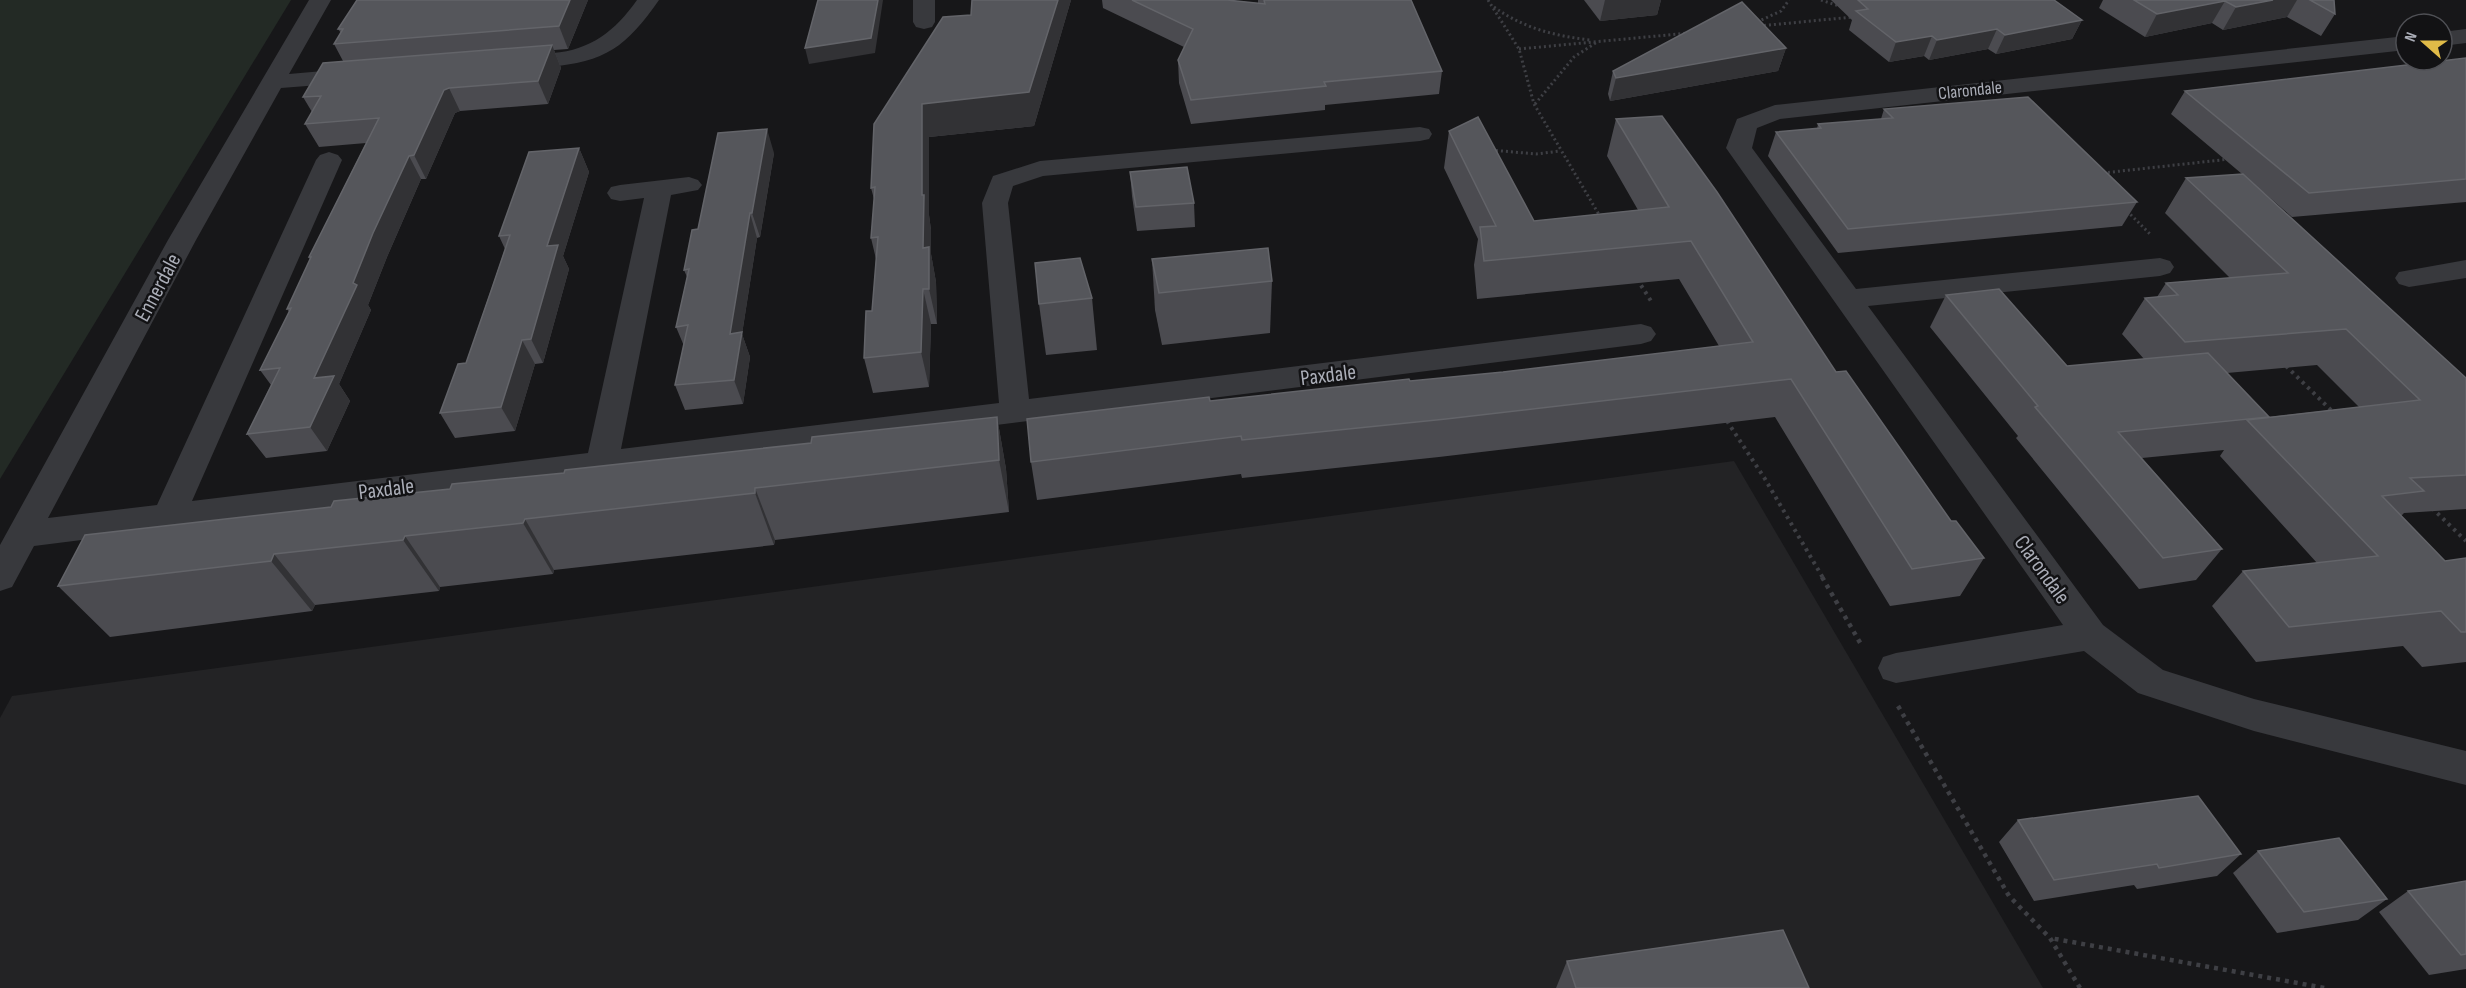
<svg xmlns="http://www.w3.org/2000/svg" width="2466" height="988" font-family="'Sofia Sans Condensed',sans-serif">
<rect width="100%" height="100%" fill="#171719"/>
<path fill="#232325" d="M1734 461 2043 988H0V718L12 696Z"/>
<path fill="#232a25" d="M0 0H291L0 479Z"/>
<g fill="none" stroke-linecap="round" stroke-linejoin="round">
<g stroke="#3e3f44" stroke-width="3" stroke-dasharray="2 3" stroke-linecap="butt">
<path d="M1488 0 1519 49 1534 104 1601 218"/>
<path d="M1821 0 1839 6"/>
<path d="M1494 7C1523 28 1555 36 1590 40"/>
<path d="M1757 22 1781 11 1789 0"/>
<path d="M1759 26 1853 17"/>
<path d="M1519 49 1689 33"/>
<path d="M1535 104 1574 57 1597 42"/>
<path d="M1491 150 1536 154 1560 151"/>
<path d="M2103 173 2230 159"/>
<path d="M2127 211 2151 235"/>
</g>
<g stroke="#3e3f44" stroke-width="4" stroke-dasharray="3 4.5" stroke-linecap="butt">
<path d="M1637 279 1651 301"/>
<path d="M2286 366 2334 413"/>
<path d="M1727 421 1765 479 1823 578"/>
<path d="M2432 508 2466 541"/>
</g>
<g stroke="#3e3f44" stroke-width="4.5" stroke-dasharray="4 5" stroke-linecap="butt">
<path d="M1822 577 1862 646"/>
<path d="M1898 706 2009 896 2050 938"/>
<path d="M2080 988 2050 938 2325 988"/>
</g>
<g fill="#38393d" fill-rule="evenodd">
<path d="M309 0H331L289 74 358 68 366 70 370 75 366 80 358 82 281 88 196 240 48 518 157 505 316 160 320 155 329 152 338 155 342 160 192 501 588 453 644 198 620 201 611 199 607 193 611 187 620 185 689 177 698 180 702 185 698 190 671 195 621 449 999 403 982 203 993 176 1040 161 1420 127 1429 129 1432 134 1429 139 1420 141 1043 176 1013 186 1008 203 1029 399 1641 324 1651 327 1656 334 1651 341 1641 344 34 546 12 587 0 591V545L168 240Z"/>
<path d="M637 0H659C626 47 606 62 548 67 534 69 519 71 506 68L502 63 506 58C521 54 537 54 553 53 591 50 615 31 637 0Z"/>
<path d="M913 0H935V22L932 27 924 29 916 27 913 22Z"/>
<path d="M2466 29V43L2442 46V32Z"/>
<path d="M2406 36V50L1780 119 1757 128 1752 148 1856 289 2160 258 2170 261 2174 267 2170 273 2160 276 1868 306 2103 625 2163 670 2254 699 2466 751V785L2254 731 2138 693 2084 651 1896 683 1883 679 1878 668 1883 657 1896 653 2063 625 1726 148 1737 119 1775 105Z"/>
<path d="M2466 260V278L2409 287 2399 284 2395 278 2399 272Z"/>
</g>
</g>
<g fill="#4b4b50" fill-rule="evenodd">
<path d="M588 0 568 49 554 50 561 68 548 104 460 111 455 113 426 179H421L387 257 368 305 371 310 339 384 350 401 327 451 266 458 247 434 271 385 260 370 289 312 287 309 310 260 309 257 366 143 319 147 305 124 312 112 303 97 343 61 334 44 341 33 338 29Z"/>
<path d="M972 0H1071L1034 126 929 137V215L931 230V254L936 282 937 324H931L929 387 873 393 864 358 872 311 876 259 871 238 874 199 871 188 971 15Z"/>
<path d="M1102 0H1227L1258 3V0H1411L1442 71 1439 94 1325 105V110L1191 124 1179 83 1178 60 1184 47 1103 8Z"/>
<path d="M1584 0H1661L1657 15 1600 21Z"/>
<path d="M1831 0H2054L2082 20 2072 39 1996 54 1988 49 1929 60 1924 56 1889 62 1849 30 1852 20Z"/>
<path d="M2103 0H2334L2335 14 2321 36 2287 17 2223 30 2212 23 2145 37 2099 8Z"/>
<path d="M1786 48 1778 71 1610 101 1608 94 1613 71Z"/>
<path d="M2466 58V202L2292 217 2261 190 2466 378V509L2404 513 2401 516 2445 561 2466 558V662L2422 667 2403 646 2256 662 2212 606 2243 571 2317 563 2220 456 2224 450 2142 458 2222 549 2196 580 2139 589 2016 438 2018 436 1930 327 1946 295 2067 366 2144 359 2122 334 2145 298 2157 297 2166 283 2230 278 2165 213 2186 178 2242 174 2171 114 2185 91ZM2317 365 2359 407 2268 417 2227 373Z"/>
<path d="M1884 109 2137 202 2122 226 1838 253 1768 156 1776 132 1817 129 1818 124 1881 119Z"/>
<path d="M1616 119 1836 372 1951 521 1984 558 1960 596 1890 606 1775 417 1439 457 1242 478 1241 474 1037 500 1031 462 1210 401 1503 372 1719 346 1679 279 1477 299 1474 265 1478 239 1444 168 1449 131 1534 221 1638 210 1607 156Z"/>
<path d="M579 148 589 172 563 256 569 269 543 363 535 364 515 431 455 438 440 413 466 363 505 249 499 236Z"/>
<path d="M774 153 760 237 757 238 742 334 750 357 743 404 685 410 675 385 684 346 676 327 687 277 684 270 698 229Z"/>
<path d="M1130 172 1194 203 1195 227 1137 231 1132 196Z"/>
<path d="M1152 259 1272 281 1270 333 1162 345 1155 310Z"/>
<path d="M1092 298 1097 350 1046 355 1039 304Z"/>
<path d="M997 417 1006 469 1009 512 775 540 774 545 554 570 553 574 440 587 439 591 315 605 312 611 110 637 58 586 331 507 564 473 811 443Z"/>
<path d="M2018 820 2241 854 2217 876 2137 889 2134 885 2034 901 1999 842Z"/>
<path d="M2258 851 2387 899 2358 920 2277 933 2233 873Z"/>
<path d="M2466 881V969L2429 975 2379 912 2408 891Z"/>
<path d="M1567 961 1809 988H1556Z"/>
</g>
<g fill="#323235">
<path d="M570 0H588L568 49 559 26Z"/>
<path d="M878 0H883L875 53 809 64 805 48Z"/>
<path d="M1058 0H1071L1034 126 929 137V215L931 230V254L936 282 937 324 929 289 923 248 922 195V104Z"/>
<path d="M1605 0H1661L1657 15 1600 21Z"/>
<path d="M2273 0H2297L2287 17 2223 30 2236 7Z"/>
<path d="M2225 1 2212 23 2145 37 2157 14Z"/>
<path d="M2082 20 2072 39 1996 54 2005 35Z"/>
<path d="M1997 29 1988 49 1929 60 1937 40Z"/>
<path d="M1932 36 1924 56 1889 62 1896 42Z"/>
<path d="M552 45 561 68 548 104 538 81Z"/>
<path d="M1786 48 1778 71 1610 101 1616 78Z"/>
<path d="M449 88 460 111 455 113 426 179 414 155 444 90Z"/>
<path d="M767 129 774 153 760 237 752 213Z"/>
<path d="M579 148 589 172 563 256 569 269 543 363 531 339 547 246Z"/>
<path d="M409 156 421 179 387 257 368 305 371 310 339 384 350 401 327 451 310 427 314 378 373 233Z"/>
<path d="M750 213 757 238 742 334 750 357 743 404 734 380 730 334Z"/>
<path d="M923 289 931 324 929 387 921 352Z"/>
<path d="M522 340 535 364 515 431 501 407Z"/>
<path d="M997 417 1006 469 1009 512 999 460Z"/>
<path d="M755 488 775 540 774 545 755 493Z"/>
<path d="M525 519 554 570 553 574 523 523Z"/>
<path d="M405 536 440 587 439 591 403 540Z"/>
<path d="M274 554 315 605 312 611 271 561Z"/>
</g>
<g fill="#55565b" stroke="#636469" stroke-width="1.5">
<path d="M357 0H570L559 26 334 44 343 29H338Z"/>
<path d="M818 0H878L871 38 805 48Z"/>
<path d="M972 0H1058L1029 92 922 104V195H924L923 248 929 247V289H923L921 352 864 358 866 311H872L878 237 871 238 875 187 871 188 874 124 943 17 971 15Z"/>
<path d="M1132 0H1227L1265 4 1264 0H1411L1442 71 1324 82 1326 86 1191 100 1178 60 1193 29Z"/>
<path d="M1858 0H2054L2082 20 2005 35 1997 29 1937 40 1932 36 1896 42 1856 11 1868 9Z"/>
<path d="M2134 0H2273L2236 7 2225 1 2157 14Z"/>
<path d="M2310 0H2334L2335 14Z"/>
<path d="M1742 2 1786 48 1616 78 1613 71Z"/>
<path d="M552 45 538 81 449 88 444 90 414 155 409 156 373 233 353 283 357 285 314 378 334 376 310 427 247 434 280 368 260 370 291 308 287 309 311 257H309L379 118 305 124 321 96 303 97 323 63Z"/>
<path d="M2466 58V179L2309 193 2185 91Z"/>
<path d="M2028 97 2137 202 1848 229 1776 132 1821 128 1818 124 1893 118 1884 109Z"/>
<path d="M1662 116 1717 192 1836 372 1846 371 1951 521H1956L1984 558 1912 569 1791 379 1446 419 1242 440 1241 436 1031 462 1027 419 1209 397 1210 401 1409 379 1410 381 1503 372 1753 342 1691 241 1484 261 1480 227 1496 226 1449 131 1478 117 1534 221 1669 207 1616 119Z"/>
<path d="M767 129 752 213H750L730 334 742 332 734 380 675 385 688 325 676 327 689 269 684 270 692 230 698 229 718 133Z"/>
<path d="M579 148 547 246 558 245 531 339 522 340 501 407 440 413 458 364 466 363 491 291 510 235 499 236 529 152Z"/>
<path d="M1187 167 1194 203 1136 207 1130 172Z"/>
<path d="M2243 174 2466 378V475L2410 478 2424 491 2382 496 2445 561 2466 558V632H2461L2441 611 2289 627 2243 571 2378 556 2247 420 2420 400 2346 329 2185 342 2145 298 2178 295 2166 283 2288 273 2186 178Z"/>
<path d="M1268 248 1272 281 1159 293 1152 259Z"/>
<path d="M1080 258 1092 298 1039 304 1035 263Z"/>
<path d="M1999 289 2067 366 2208 353 2269 417 2118 432 2222 549 2163 558 2035 407 2038 406 1946 295Z"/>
<path d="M997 417 999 460 755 488V493L525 519 523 523 405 536 403 540 274 554 271 561 58 586 85 535 331 507 334 501 450 489 452 484 564 473 565 470 811 443 812 437Z"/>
<path d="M2198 796 2241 854 2159 868 2157 864 2054 880 2018 820Z"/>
<path d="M2339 838 2387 899 2304 912 2258 851Z"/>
<path d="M2466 881V954L2461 955 2408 891Z"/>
<path d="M1783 930 1809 988H1576L1567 961Z"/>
</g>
<g text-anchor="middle" stroke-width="5" stroke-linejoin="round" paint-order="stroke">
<g font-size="18" fill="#aaadb7" stroke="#121214">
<text transform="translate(1970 90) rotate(-6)" y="6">Clarondale</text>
</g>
<g font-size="22" fill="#aaadb7" stroke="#121214">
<text transform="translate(157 287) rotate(-62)" y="8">Ennerdale</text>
<text transform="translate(1328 374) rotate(-7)" y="8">Paxdale</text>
<text transform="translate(386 488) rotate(-7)" y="8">Paxdale</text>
<text transform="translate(2043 569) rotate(54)" y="8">Clarondale</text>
</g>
</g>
<g transform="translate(2424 42) rotate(291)"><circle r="28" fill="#121214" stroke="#4f5055" stroke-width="1.5"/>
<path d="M0-4.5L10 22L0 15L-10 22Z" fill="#e0bb48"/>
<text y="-9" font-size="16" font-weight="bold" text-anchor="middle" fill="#aaadb7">N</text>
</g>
</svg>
